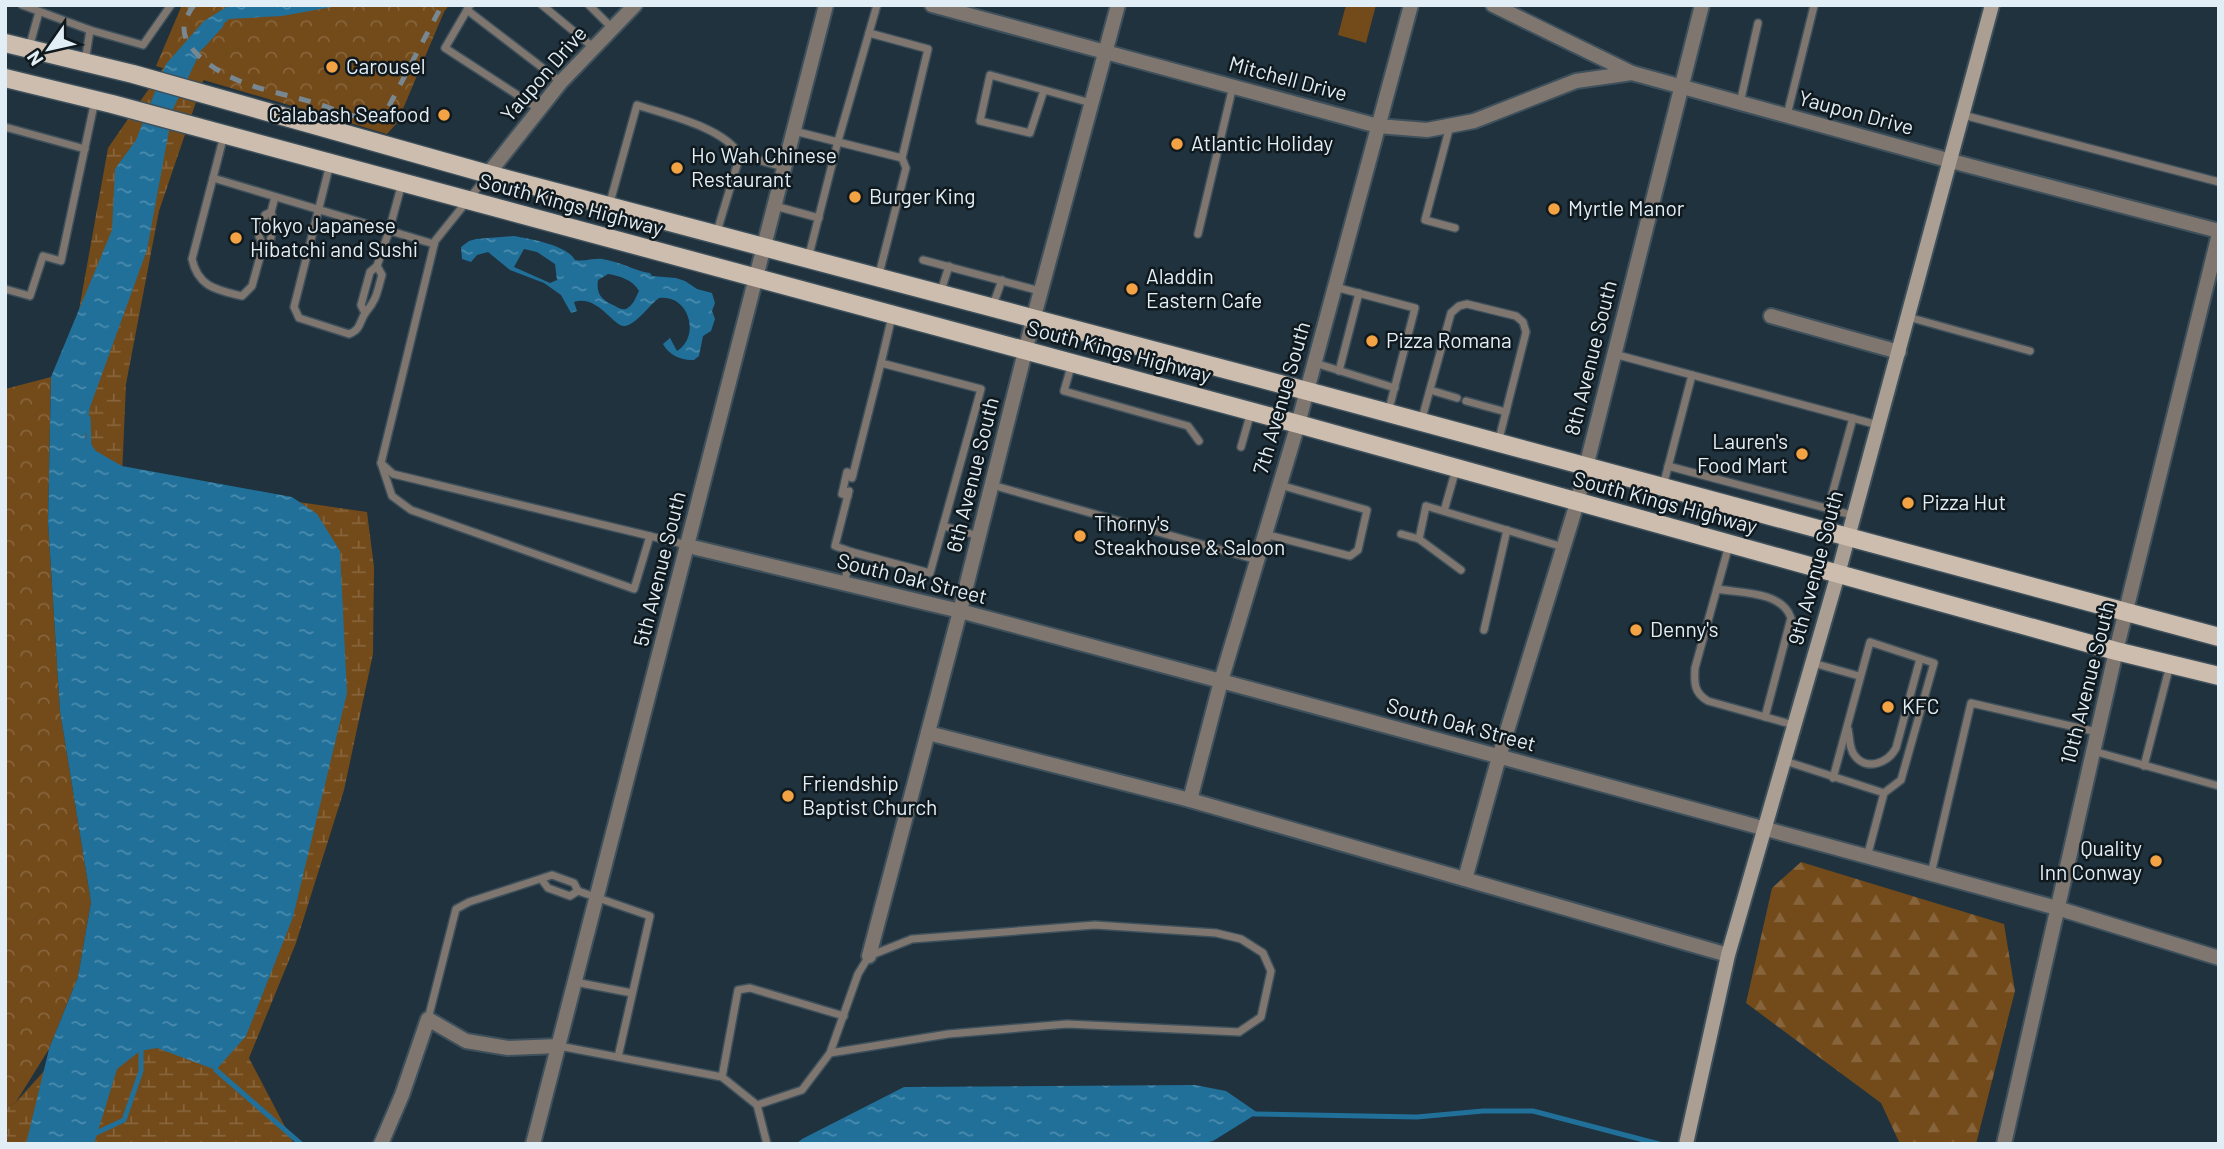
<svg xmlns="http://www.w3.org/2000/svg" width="2224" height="1149" font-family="Barlow,sans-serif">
<defs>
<pattern id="forest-firs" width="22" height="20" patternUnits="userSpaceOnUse" patternTransform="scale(1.75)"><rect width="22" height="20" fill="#734a19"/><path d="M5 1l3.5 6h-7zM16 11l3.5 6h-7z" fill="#87643b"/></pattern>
<pattern id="wetland-marsh" width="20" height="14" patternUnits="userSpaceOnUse" patternTransform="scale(1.75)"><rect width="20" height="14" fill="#734a19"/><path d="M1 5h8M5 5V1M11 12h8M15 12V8" fill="none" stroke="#87643b"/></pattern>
<pattern id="park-crowns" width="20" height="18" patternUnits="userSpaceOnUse" patternTransform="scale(1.75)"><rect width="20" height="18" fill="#734a19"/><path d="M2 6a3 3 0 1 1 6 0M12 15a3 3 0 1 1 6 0" fill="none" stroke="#87643b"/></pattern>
<pattern id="water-ripples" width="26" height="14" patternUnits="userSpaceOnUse" patternTransform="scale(1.75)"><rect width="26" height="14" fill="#20709a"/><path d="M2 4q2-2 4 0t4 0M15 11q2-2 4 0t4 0" fill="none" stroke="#4b8cae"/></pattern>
</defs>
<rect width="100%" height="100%" fill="#1f323e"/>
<path fill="#734a19" d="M1346 5H1376L1366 43 1338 35Z"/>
<path fill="url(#forest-firs)" d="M1801 862 2004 924 2015 991 1976 1144H1900L1881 1103 1746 1003 1772 888Z"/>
<path fill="url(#wetland-marsh)" d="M229 5 159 211 126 384 122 476 367 512 374 567 373 654 344 790 296 943 249 1058 294 1144H5V1109L16 1102 74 1038 101 855 74 338 108 148 166 64Z"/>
<g fill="url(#park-crowns)">
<path d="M182 5H449L444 12 397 123 387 134 156 66Z"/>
<path d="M51 377 48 522 60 711 91 902 78 977 49 1049 16 1102 5 1109V389Z"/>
</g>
<g fill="url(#water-ripples)" fill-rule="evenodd">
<path d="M343 5 282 16 229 19 207 38 173 109 147 250 90 407 85 437 96 451 122 466 292 497 317 514 340 551 347 693 293 917 246 1036 216 1070 157 1048 140 1051 117 1069 94 1144H26L49 1049 78 977 91 902 60 711 48 522 51 377 112 230 115 169 136 140 166 64 204 21 228 6Z"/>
<path d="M514 236C530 239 567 245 575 260 585 262 593 258 602 259 619 261 638 272 650 273L652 276 676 278 685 281 697 289 712 293 715 303 712 311 715 319 711 331 703 336 699 356 694 360C683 361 668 355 663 344L670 338 677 351C701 336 689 294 659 298 649 305 637 324 625 326 614 328 598 294 574 302L577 311 571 313 561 295 544 283 510 270 488 252 477 255 471 262 462 259 461 247 469 241 476 239ZM524 249 537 252 555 264 557 280 550 283 514 267ZM608 274C620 276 633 280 639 291 636 297 633 306 626 309 621 310 619 308 615 306 602 300 596 295 598 280Z"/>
<path d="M1195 1085 1226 1091 1258 1113 1213 1141 1200 1144H796L802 1139 904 1087Z"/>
</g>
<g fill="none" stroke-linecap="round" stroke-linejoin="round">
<g stroke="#20709a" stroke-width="5">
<path d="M202 46 221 25"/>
<path d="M88 418 89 447"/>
<path d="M214 1063 216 1070 301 1144"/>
<path d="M1254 1114 1417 1117 1483 1111H1533L1659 1144"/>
<path d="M92 1135 124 1120 141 1071V1046"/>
</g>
<g stroke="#3e505b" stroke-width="10">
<g id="lane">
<path d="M22 5 90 30"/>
<path d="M470 5 445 48 539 109"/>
<path d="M542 5 594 48"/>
<path d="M589 5 612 28"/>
<path d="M467 10 561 82"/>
<path d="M869 33 928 49 902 158 906 168 878 278"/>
<path d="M29 48 39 12"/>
<path d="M85 62 90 30 143 45 171 5"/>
<path d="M1044 90 1030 133 980 121 990 75 1091 103"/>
<path d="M1740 103 1758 23"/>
<path d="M1787 115 1814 6"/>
<path d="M1963 115 2219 182"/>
<path d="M1450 126 1425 220 1455 228"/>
<path d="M5 127 85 149"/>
<path d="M794 131 902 158"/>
<path d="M224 135 213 178 434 244"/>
<path d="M330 164 294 307 299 318 349 334C362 329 359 321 366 312 377 299 377 292 382 275L377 266"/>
<path d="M488 175 435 241 381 463 393 474 687 545"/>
<path d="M213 178 192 259C198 287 217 290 242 296L252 286 263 246 270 242 274 223 271 212 275 197"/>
<path d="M609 206 637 105C667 115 723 127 740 155L784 167"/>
<path d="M775 206 819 218"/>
<path d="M261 227 265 215 271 212"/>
<path d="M1198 234 1233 86"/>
<path d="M716 235 740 155"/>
<path d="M259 236 263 246"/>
<path d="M808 259 838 141 877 5"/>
<path d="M923 260 1040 291"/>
<path d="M1335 287 1415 308 1388 413"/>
<path d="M5 289 30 296 43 256 61 261 95 100"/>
<path d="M940 294 949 266"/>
<path d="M992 308 1002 280"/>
<path d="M365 313 361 305 370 272 377 266 389 231 402 183"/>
<path d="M1908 317 2030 351"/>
<path d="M1614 354 1878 425"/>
<path d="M1072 363 1064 391 1188 426 1199 441"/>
<path d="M1315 363 1395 388"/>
<path d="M1339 371 1359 293"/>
<path d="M1430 390 1457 398"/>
<path d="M1466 401 1506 412"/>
<path d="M1421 422 1451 313 1459 306 1467 304 1516 316 1523 322 1526 332 1498 443"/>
<path d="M1241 447 1251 412"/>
<path d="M381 463 392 496 411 510 634 589 650 536"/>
<path d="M1668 466 1852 515"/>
<path d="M852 478 881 363"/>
<path d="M992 485 1257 560"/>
<path d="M1663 486 1692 375"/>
<path d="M849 491 835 546 852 552"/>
<path d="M848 496 842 494 847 472 853 474"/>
<path d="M1828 509 1853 418"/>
<path d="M1444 511 1456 469"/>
<path d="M943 526 979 536"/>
<path d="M1265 534 1350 556 1358 550 1367 510 1280 485"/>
<path d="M1401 534 1419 539"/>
<path d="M1729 545 1695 668C1694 683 1694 693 1708 701L1794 725"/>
<path d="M1461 570 1419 539 1426 506 1563 547"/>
<path d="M844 583 852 552 930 573 981 389 881 363 892 316"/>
<path d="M1717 589C1740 593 1782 591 1791 618L1765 717"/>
<path d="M1484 630 1507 530"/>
<path d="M1813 663 1859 676"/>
<path d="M1848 729C1850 738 1849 749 1855 756 1867 771 1888 763 1896 748L1920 659"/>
<path d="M2093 751 2219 786"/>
<path d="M1785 761 1884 793"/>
<path d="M2144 766 2170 665"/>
<path d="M1833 778 1870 642 1934 663 1901 780 1884 793 1867 857"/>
<path d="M1931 874 1971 703 2097 732"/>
<path d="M542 880 548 888 570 896 578 891"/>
<path d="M575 982 632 993"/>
<path d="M428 1019 456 909 469 902 552 875 574 883 578 891 650 916 618 1057"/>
<path d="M559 1046 722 1077 757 1105 802 1090 830 1053 948 1034 1067 1024 1239 1032 1261 1017 1271 971 1263 953 1241 939 1216 933 1095 925 912 939 869 956 858 974 830 1053"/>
<path d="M722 1077 738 990 750 988 844 1016"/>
<path d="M757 1105 767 1144"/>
</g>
</g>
<g stroke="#3e505b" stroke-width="18">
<g id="street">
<path d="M932 5 1378 126 1427 130 1474 121 1576 81 1632 73"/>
<path d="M1493 5 1632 73 1951 161 2219 231"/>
<path d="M488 174 561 82 635 5"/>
<path d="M1771 316 1899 352"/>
<path d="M688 546 960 611 1221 681 2057 908 2219 958"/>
<path d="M928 733 1190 800 1728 955"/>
<path d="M1190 800 1221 681 1298 424 1411 5"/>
<path d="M1465 879 1499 757 1577 503 1702 5"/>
<path d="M869 956 960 611 1033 320 1118 5"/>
<path d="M381 1144 402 1095 428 1019 466 1041 508 1048 559 1046"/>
<path d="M533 1144 826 5"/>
<path d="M2004 1144 2116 651 2219 234"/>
</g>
</g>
<g stroke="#3e505b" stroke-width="18">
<path id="secondary" d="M1686 1144 1728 955 1838 574 1992 5"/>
</g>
<g stroke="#3e505b" stroke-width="21">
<g id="primary">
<path d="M5 43 133 74 488 174 1307 391 2219 637"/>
<path d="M5 78 112 104 1298 424 2116 651 2219 676"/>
</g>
</g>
<use href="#lane" stroke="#7e766f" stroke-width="7"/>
<use href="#street" stroke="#7e766f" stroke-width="14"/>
<use href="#secondary" stroke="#ab9f93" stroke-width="14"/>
<use href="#primary" stroke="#cdbdae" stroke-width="18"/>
<path stroke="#788892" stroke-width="5" stroke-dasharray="12 12" stroke-linecap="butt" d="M194 5C181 23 180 35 195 52 227 85 270 90 312 102 329 106 346 117 364 117 373 118 381 113 388 108L442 5"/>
</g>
<g fill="#f4a344" stroke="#10191e" stroke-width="2.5">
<circle cx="332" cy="67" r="7"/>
<circle cx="444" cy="115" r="7"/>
<circle cx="1177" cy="144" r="7"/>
<circle cx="677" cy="168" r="7"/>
<circle cx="855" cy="197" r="7"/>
<circle cx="1554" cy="209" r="7"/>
<circle cx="236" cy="238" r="7"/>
<circle cx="1132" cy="289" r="7"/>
<circle cx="1372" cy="341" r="7"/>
<circle cx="1802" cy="454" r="7"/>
<circle cx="1908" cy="503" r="7"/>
<circle cx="1080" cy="536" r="7"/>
<circle cx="1636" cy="630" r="7"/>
<circle cx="1888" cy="707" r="7"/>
<circle cx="788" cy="796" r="7"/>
<circle cx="2156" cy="861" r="7"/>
</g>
<g text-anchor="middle" stroke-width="5" stroke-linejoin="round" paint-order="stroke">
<g font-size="21" fill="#e2eef6" stroke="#10191e" text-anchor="start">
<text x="346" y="74">Carousel</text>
<text x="430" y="122" text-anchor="end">Calabash Seafood</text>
<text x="1191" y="151">Atlantic Holiday</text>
<text x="691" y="163">Ho Wah Chinese<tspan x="691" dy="24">Restaurant</tspan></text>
<text x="869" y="204">Burger King</text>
<text x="1568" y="216">Myrtle Manor</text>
<text x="250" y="233">Tokyo Japanese<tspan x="250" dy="24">Hibatchi and Sushi</tspan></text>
<text x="1146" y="284">Aladdin<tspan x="1146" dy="24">Eastern Cafe</tspan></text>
<text x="1386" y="348">Pizza Romana</text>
<text x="1788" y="449" text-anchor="end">Lauren's<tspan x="1788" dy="24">Food Mart</tspan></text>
<text x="1922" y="510">Pizza Hut</text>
<text x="1094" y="531">Thorny's<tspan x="1094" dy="24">Steakhouse &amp; Saloon</tspan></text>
<text x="1650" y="637">Denny's</text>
<text x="1902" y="714">KFC</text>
<text x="802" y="791">Friendship<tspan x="802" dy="24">Baptist Church</tspan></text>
<text x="2142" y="856" text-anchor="end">Quality<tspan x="2142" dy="24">Inn Conway</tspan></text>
</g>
<g font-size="21" fill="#e2eef6" stroke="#10191e">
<text transform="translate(544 74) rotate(-49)" y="7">Yaupon Drive</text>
<text transform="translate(1288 79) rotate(15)" y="7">Mitchell Drive</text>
<text transform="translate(1856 113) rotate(15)" y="7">Yaupon Drive</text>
<text transform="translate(571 205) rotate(15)" y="7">South Kings Highway</text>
<text transform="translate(1119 352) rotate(15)" y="7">South Kings Highway</text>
<text transform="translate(1591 358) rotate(-76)" y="7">8th Avenue South</text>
<text transform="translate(1282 398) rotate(-74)" y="7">7th Avenue South</text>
<text transform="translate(973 475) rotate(-76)" y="7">6th Avenue South</text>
<text transform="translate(1665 503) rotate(15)" y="7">South Kings Highway</text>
<text transform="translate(1816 568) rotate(-75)" y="7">9th Avenue South</text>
<text transform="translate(660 569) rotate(-76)" y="7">5th Avenue South</text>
<text transform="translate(912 579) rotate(14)" y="7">South Oak Street</text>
<text transform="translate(2088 683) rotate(-76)" y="7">10th Avenue South</text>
<text transform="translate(1461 725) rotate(15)" y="7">South Oak Street</text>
</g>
</g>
<rect width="2224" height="1149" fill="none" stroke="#e2eef6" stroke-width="14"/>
<g transform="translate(49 49) rotate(236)" stroke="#10191e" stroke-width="5" paint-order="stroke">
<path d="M0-5L12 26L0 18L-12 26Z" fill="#e2eef6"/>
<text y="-10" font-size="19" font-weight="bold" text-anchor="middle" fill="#e2eef6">N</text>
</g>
</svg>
